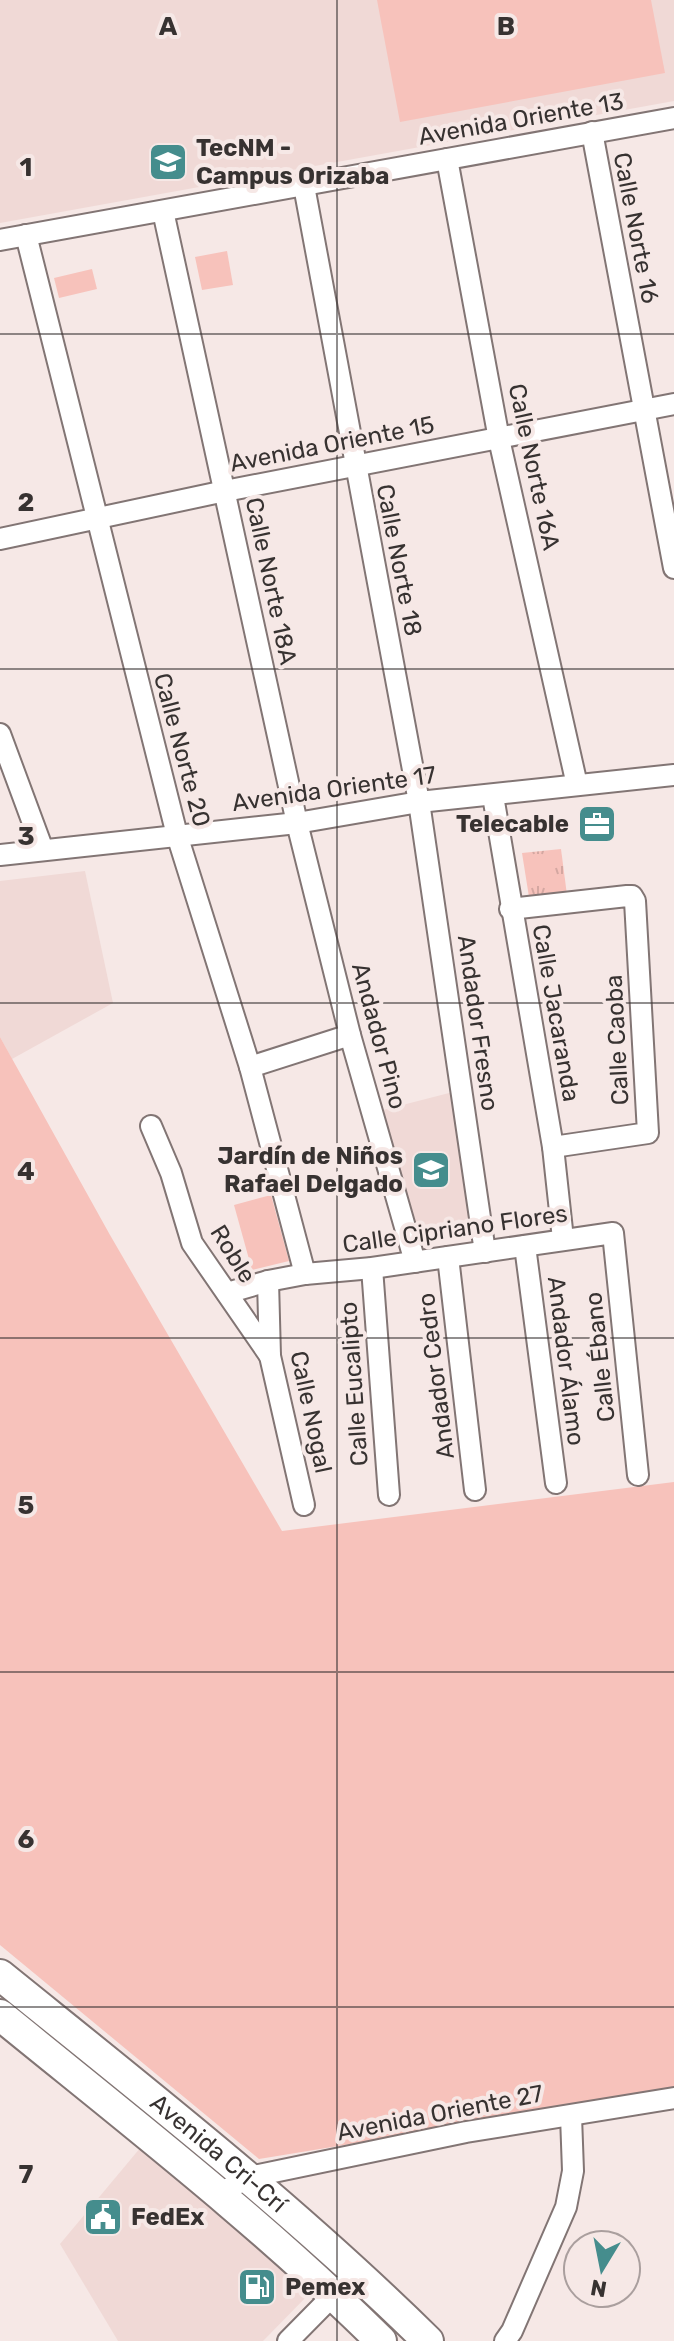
<svg xmlns="http://www.w3.org/2000/svg" width="674" height="2341" font-family="Rubik,sans-serif">
<defs>
<pattern id="park-tufts" width="24" height="20" patternUnits="userSpaceOnUse" patternTransform="scale(2)"><rect width="24" height="20" fill="#f7c2bb"/><path d="M3 7l-1-3M5 7V3M7 7l1-3M15 17l-1-3M17 17v-4M19 17l1-3" fill="none" stroke="#d4a7a1"/></pattern>
</defs>
<rect width="100%" height="100%" fill="#f6e8e6"/>
<g fill="#f0d9d6">
<path d="M0 0H674V101L0 223Z"/>
<path d="M85 871 113 1003 12 1059 0 1037V881Z"/>
<path d="M453 1092 475 1230 415 1239 379 1111Z"/>
<path d="M141 2147 313 2290 263 2341H118L60 2244Z"/>
</g>
<g fill="#f7c2bb">
<path d="M377 0H651L665 73 400 122Z"/>
<path d="M227 251 233 285 202 290 195 257Z"/>
<path d="M92 269 97 289 59 298 54 278Z"/>
<path d="M0 1037 110 1235 282 1531 674 1482V2091L259 2159 0 1945Z"/>
<path d="M271 1195 289 1261 252 1270 234 1205Z"/>
</g>
<path fill="url(#park-tufts)" d="M561 849 567 895 529 897 522 853Z"/>
<g fill="none" stroke-linecap="round" stroke-linejoin="round">
<g stroke="#827574" stroke-width="24">
<g id="street">
<path d="M592 132 674 568"/>
<path d="M447 159 499 439 577 785"/>
<path d="M304 186 419 802 485 1252"/>
<path d="M163 211 297 823 350 1035 415 1262"/>
<path d="M26 235 177 835 250 1067 305 1274"/>
<path d="M0 240 674 118"/>
<path d="M0 539 225 491 674 404"/>
<path d="M0 734 43 850"/>
<path d="M493 796 553 1147 563 1239"/>
<path d="M0 855 297 823 419 802 674 775"/>
<path d="M510 909 627 896H632L635 901 648 1133 553 1147"/>
<path d="M250 1067 350 1035"/>
<path d="M151 1126 171 1173 192 1243 270 1356"/>
<path d="M525 1246 556 1483"/>
<path d="M448 1257 475 1490"/>
<path d="M372 1268 389 1495"/>
<path d="M268 1281 270 1356 304 1505"/>
<path d="M227 1293 268 1281 305 1274 372 1268 613 1233 638 1475"/>
<path d="M219 2194 249 2177 466 2132 674 2098"/>
<path d="M288 2341 356 2272"/>
<path d="M505 2341 512 2331 566 2207 573 2171 571 2116"/>
</g>
</g>
<g stroke="#827574" stroke-width="34">
<g id="secondary">
<path id="s1" d="M0 1975C146 2093 294 2209 428 2341"/>
<path d="M0 2015C130 2121 262 2223 381 2341"/>
</g>
</g>
<use href="#street" stroke="#fff" stroke-width="20"/>
<use href="#secondary" stroke="#fff" stroke-width="30"/>
</g>
<path fill="none" stroke="#373231" stroke-width="2" stroke-opacity="0.55" d="M337 0V2341M0 334H674M0 669H674M0 1003H674M0 1338H674M0 1672H674M0 2007H674"/>
<defs>
<g id="university-square" transform="scale(2)"><rect x="-9" y="-9" width="18" height="18" rx="4" fill="#458d8d" stroke="#f6e8e6"/><path d="M0-5L7-2L0 1L-7-2ZM-4 1L0 2.5L4 1V4Q0 6-4 4Z" fill="#fff"/></g>
<g id="office-square" transform="scale(2)"><rect x="-9" y="-9" width="18" height="18" rx="4" fill="#458d8d" stroke="#f6e8e6"/><path d="M-6-3h4V-5.5h4V-3h4V5H-6ZM-1-4.5V-3h2v-1.5ZM-6 0V1H6V0Z" fill="#fff"/></g>
<g id="school-square" transform="scale(2)"><rect x="-9" y="-9" width="18" height="18" rx="4" fill="#458d8d" stroke="#f6e8e6"/><path d="M0-5L7-2L0 1L-7-2ZM-4 1L0 2.5L4 1V4Q0 6-4 4Z" fill="#fff"/></g>
<g id="civic-square" transform="scale(2)"><rect x="-9" y="-9" width="18" height="18" rx="4" fill="#458d8d" stroke="#f6e8e6"/><path d="M-.6-6.5H3V-4.5H.6V-3L4-1V1h2V6H-6V1h2V-1L-.6-3ZM-1.2 2.5V6h2.4V2.5Z" fill="#fff"/></g>
<g id="fuel-square" transform="scale(2)"><rect x="-9" y="-9" width="18" height="18" rx="4" fill="#458d8d" stroke="#f6e8e6"/><path d="M-5.5-6h7V0h2V4h1.3V-2.5L3-4.5l.8-.8L6-3V5H2.5V1h-1V6h-7ZM-4.2-4.7v3.2H.2V-4.7Z" fill="#fff"/></g>
</defs>
<g fill-rule="evenodd">
<use href="#university-square" x="168" y="162"/>
<use href="#office-square" x="597" y="824"/>
<use href="#school-square" x="431" y="1170"/>
<use href="#civic-square" x="103" y="2217"/>
<use href="#fuel-square" x="257" y="2287"/>
</g>
<g text-anchor="middle" stroke-width="8" stroke-linejoin="round" paint-order="stroke">
<g font-size="24" fill="#373231" stroke="#f6e8e6">
<text transform="translate(521 119) rotate(-10)" y="8">Avenida Oriente 13</text>
<text transform="translate(636 228) rotate(79)" y="8">Calle Norte 16</text>
<text transform="translate(332 444) rotate(-11)" y="8">Avenida Oriente 15</text>
<text transform="translate(534 467) rotate(78)" y="8">Calle Norte 16A</text>
<text transform="translate(399 560) rotate(79)" y="8">Calle Norte 18</text>
<text transform="translate(271 581) rotate(78)" y="8">Calle Norte 18A</text>
<text transform="translate(182 750) rotate(75)" y="8">Calle Norte 20</text>
<text transform="translate(334 789) rotate(-8)" y="8">Avenida Oriente 17</text>
<text transform="translate(556 1013) rotate(80)" y="8">Calle Jacaranda</text>
<text transform="translate(478 1023) rotate(82)" y="8">Andador Fresno</text>
<text transform="translate(379 1036) rotate(75)" y="8">Andador Pino</text>
<text transform="translate(617 1040) rotate(-93)" y="8">Calle Caoba</text>
<text transform="translate(455 1229) rotate(-8)" y="8">Calle Cipriano Flores</text>
<text transform="translate(233 1254) rotate(58)" y="8">Roble</text>
<text transform="translate(600 1357) rotate(-96)" y="8">Calle Ébano</text>
<text transform="translate(566 1361) rotate(83)" y="8">Andador Álamo</text>
<text transform="translate(436 1376) rotate(-97)" y="8">Andador Cedro</text>
<text transform="translate(354 1384) rotate(-94)" y="8">Calle Eucalipto</text>
<text transform="translate(311 1412) rotate(78)" y="8">Calle Nogal</text>
<text transform="translate(440 2113) rotate(-11)" y="8">Avenida Oriente 27</text>
<text dy="8" stroke="none"><textPath href="#s1" startOffset="282">Avenida Cri-Crí</textPath></text>
</g>
<g font-size="24" font-weight="bold" fill="#373231" stroke="#f6e8e6" text-anchor="start">
<text x="196" y="156">TecNM -<tspan x="196" dy="28">Campus Orizaba</tspan></text>
<text x="569" y="832" text-anchor="end">Telecable</text>
<text x="403" y="1164" text-anchor="end">Jardín de Niños<tspan x="403" dy="28">Rafael Delgado</tspan></text>
<text x="131" y="2225">FedEx</text>
<text x="285" y="2295">Pemex</text>
</g>
</g>
<g font-size="26" text-anchor="middle" font-weight="bold" fill="#373231" stroke="#f6e8e6" stroke-width="8" stroke-linejoin="round" paint-order="stroke">
<text x="168" y="35">A</text>
<text x="506" y="35">B</text>
<text x="26" y="176">1</text>
<text x="26" y="511">2</text>
<text x="26" y="845">3</text>
<text x="26" y="1180">4</text>
<text x="26" y="1514">5</text>
<text x="26" y="1848">6</text>
<text x="26" y="2183">7</text>
</g>
<g transform="translate(602 2269) rotate(190)"><circle r="38" fill="#f6e8e6" stroke="#aa9f9e" stroke-width="2"/>
<path d="M0-6L14 30L0 20L-14 30Z" fill="#458d8d"/>
<text y="-12" font-size="22" font-weight="bold" text-anchor="middle" fill="#373231">N</text>
</g>
</svg>
